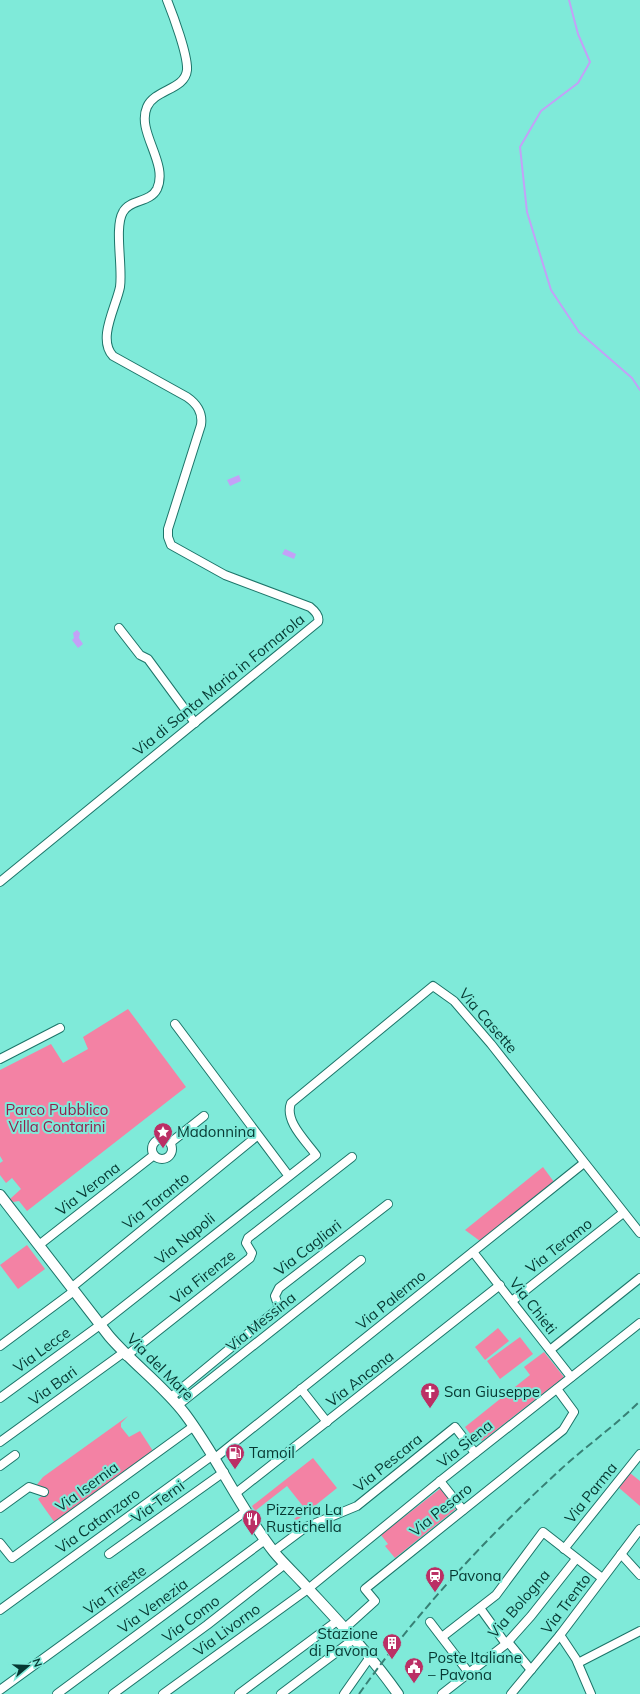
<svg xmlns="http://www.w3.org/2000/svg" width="640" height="1694" font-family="Mulish,sans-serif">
<rect width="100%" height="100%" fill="#7fead9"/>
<g fill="#f382a4">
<path d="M128 1009 186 1087 27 1211 19 1201 13 1202 10 1199 21 1189 12 1178 6 1183 0 1175V1163L3 1161 0 1156V1070L51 1044 63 1063 88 1049 83 1037Z"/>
<path d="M543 1167 554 1182 480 1241 465 1230Z"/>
<path d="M27 1245 45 1269 18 1289 0 1265Z"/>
<path d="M498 1328 509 1341 485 1360 475 1347Z"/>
<path d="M520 1337 533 1354 500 1379 487 1361Z"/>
<path d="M544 1352 564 1377 482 1441 479 1437 475 1440 465 1427 530 1375 524 1367Z"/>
<path d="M128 1416 121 1423V1427L129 1437 140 1431 153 1451 55 1523 38 1499 47 1492 44 1488 35 1487 43 1477Z"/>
<path d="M313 1458 337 1488 296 1521 294 1519 306 1510 287 1486 255 1511 252 1506Z"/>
<path d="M630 1473 640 1481V1506L618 1487Z"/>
<path d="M441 1488 457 1508 395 1558 385 1546 388 1544 381 1535Z"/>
</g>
<g fill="#c3a1f7">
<path d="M239 475 241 481 230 486 227 480Z"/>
<path d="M285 549 296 554 294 559 282 554Z"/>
<path d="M77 630 80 633 79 638 83 644 78 648 72 640 74 638 73 633Z"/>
</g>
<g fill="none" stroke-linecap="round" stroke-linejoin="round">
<path stroke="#c3a1f7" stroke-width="2" d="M569 0 578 34 590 62 578 83 541 111 520 147 527 212 551 290 579 332 632 378 640 390"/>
<g stroke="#1c7569" stroke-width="10">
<g id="minor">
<path d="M119 628 140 655 148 659 195 723"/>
<path d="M0 882 318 622C320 616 315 611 310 607L225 575 171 545 168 537V529L201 425C203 412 197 404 187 397L113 356C97 339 116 307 120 287 123 267 114 227 123 212 130 199 150 203 157 189 169 163 136 132 147 107 155 89 185 90 187 70 188 55 173 15 167 0"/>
<path d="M175 1024 288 1175"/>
<path d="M0 1059 60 1028"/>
<circle cx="162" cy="1149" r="10"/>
<path d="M170 1143 204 1116"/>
<path d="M39 1245 154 1155"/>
<path d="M473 1252 571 1377"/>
<path d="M71 1288 257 1136"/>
<path d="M512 1301 623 1213"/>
<path d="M0 1346 74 1291"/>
<path d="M550 1350 640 1278"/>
<path d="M126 1356 250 1258 252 1253 246 1243 248 1238 352 1157"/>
<path d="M301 1389 327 1422"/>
<path d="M171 1397 279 1308 275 1296 279 1288 388 1204"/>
<path d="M0 1398 100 1325 316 1155C306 1141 284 1121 291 1103L433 986 454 1001 491 1044 640 1233"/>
<path d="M178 1405 361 1260"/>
<path d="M0 1442 123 1353"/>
<path d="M215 1458 584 1163"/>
<path d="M0 1466 15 1455"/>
<path d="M440 1481 463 1510"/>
<path d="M236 1493 500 1285"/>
<path d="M0 1508 29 1487 44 1492"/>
<path d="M0 1543 12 1558 194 1426"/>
<path d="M564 1549 640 1454"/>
<path d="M274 1551 306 1527 357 1506 455 1427 475 1453"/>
<path d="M109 1554 224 1472"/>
<path d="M621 1554 640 1575"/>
<path d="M480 1608 506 1644"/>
<path d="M0 1610 213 1455"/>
<path d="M430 1622 469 1673"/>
<path d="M344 1629 375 1601 365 1589 563 1430 574 1412 557 1389"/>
<path d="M560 1635 576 1659 591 1694"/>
<path d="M442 1637 496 1595 543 1532 602 1578"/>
<path d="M508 1642 531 1670"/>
<path d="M578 1663 640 1631"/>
<path d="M0 1690 246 1511"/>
<path d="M57 1694 265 1540"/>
<path d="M113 1694 207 1625 285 1564"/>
<path d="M163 1694 308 1589 440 1481 640 1323"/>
<path d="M239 1694 337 1621"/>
<path d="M281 1694 354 1639"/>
<path d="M344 1694 370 1657"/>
<path d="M442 1694 506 1644 531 1616 576 1559"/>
<path d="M511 1694 560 1635 640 1529"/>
</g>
</g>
<g stroke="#1c7569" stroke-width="12">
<path id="major" d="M0 1195 109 1336C133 1364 163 1385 185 1414 218 1458 240 1509 274 1552 283 1563 294 1573 303 1583 336 1619 370 1654 398 1694"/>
</g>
<use href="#minor" stroke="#fff" stroke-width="8"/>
<use href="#major" stroke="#fff" stroke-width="10"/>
<path stroke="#378075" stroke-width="2" stroke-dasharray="8 4" stroke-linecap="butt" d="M359 1694C417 1612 486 1538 560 1470 586 1446 615 1426 640 1401"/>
</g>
<defs>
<g id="sight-pin" transform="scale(1)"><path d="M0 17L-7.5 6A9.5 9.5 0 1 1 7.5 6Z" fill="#bb2f65" stroke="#7fead9"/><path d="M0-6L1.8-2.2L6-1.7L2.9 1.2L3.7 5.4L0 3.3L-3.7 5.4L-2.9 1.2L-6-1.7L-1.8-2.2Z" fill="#fff"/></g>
<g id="church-pin" transform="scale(1)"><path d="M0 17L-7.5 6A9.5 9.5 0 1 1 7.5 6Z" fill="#bb2f65" stroke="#7fead9"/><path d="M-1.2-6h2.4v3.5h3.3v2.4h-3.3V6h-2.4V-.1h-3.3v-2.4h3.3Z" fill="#fff"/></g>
<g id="fuel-pin" transform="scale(1)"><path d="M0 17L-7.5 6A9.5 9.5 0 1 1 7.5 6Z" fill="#bb2f65" stroke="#7fead9"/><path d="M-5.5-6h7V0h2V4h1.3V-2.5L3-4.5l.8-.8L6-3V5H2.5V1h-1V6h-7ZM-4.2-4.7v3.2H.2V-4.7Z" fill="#fff"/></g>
<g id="restaurant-pin" transform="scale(1)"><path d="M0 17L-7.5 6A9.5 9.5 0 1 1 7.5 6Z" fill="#bb2f65" stroke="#7fead9"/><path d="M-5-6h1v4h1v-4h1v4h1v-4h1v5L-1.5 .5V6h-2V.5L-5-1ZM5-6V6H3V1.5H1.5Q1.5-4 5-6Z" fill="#fff"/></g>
<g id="station-pin" transform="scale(1)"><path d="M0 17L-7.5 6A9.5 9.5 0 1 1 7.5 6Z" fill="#bb2f65" stroke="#7fead9"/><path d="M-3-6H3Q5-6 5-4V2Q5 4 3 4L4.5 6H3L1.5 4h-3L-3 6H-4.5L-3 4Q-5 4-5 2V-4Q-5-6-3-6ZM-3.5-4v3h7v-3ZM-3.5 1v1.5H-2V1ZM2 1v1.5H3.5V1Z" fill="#fff"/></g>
<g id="building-pin" transform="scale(1)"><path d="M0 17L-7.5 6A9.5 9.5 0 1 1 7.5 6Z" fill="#bb2f65" stroke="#7fead9"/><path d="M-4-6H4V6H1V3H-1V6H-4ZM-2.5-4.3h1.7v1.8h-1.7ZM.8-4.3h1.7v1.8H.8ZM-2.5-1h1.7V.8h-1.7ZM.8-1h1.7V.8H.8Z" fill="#fff"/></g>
<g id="civic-pin" transform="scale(1)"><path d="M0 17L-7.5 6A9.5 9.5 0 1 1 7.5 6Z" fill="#bb2f65" stroke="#7fead9"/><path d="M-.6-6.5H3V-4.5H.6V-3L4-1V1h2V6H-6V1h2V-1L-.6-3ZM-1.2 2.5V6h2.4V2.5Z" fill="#fff"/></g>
</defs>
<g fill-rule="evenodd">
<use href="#sight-pin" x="163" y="1132"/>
<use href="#church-pin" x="430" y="1392"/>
<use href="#fuel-pin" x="235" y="1453"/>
<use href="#restaurant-pin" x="252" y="1519"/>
<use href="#station-pin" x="435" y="1576"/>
<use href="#building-pin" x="392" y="1643"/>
<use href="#civic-pin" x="414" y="1667"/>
</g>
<g text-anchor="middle" stroke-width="4" stroke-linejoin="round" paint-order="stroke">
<g font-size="15" fill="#063832" stroke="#7fead9">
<text transform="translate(219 685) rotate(-39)" y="5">Via di Santa Maria in Fornarola</text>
<text transform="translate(488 1021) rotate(49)" y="5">Via Casette</text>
<text transform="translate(88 1189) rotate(-38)" y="5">Via Verona</text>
<text transform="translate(156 1201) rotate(-39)" y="5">Via Taranto</text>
<text transform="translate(185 1239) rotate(-39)" y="5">Via Napoli</text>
<text transform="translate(559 1246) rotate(-38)" y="5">Via Teramo</text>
<text transform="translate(308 1248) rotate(-38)" y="5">Via Cagliari</text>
<text transform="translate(203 1277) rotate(-38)" y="5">Via Firenze</text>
<text transform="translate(391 1300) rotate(-39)" y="5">Via Palermo</text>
<text transform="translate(533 1306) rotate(52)" y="5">Via Chieti</text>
<text transform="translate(261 1322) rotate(-39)" y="5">Via Messina</text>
<text transform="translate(42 1350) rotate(-36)" y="5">Via Lecce</text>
<text transform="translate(160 1367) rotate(45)" y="5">Via del Mare</text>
<text transform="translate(360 1379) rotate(-38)" y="5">Via Ancona</text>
<text transform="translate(53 1386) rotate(-36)" y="5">Via Bari</text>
<text transform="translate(465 1444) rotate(-39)" y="5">Via Siena</text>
<text transform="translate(388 1463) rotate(-39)" y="5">Via Pescara</text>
<text transform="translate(87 1487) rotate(-36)" y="5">Via Isernia</text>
<text transform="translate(591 1493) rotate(-51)" y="5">Via Parma</text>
<text transform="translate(158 1502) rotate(-36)" y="5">Via Terni</text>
<text transform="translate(441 1510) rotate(-39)" y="5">Via Pesaro</text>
<text transform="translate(98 1521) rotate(-36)" y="5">Via Catanzaro</text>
<text transform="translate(115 1590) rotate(-36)" y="5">Via Trieste</text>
<text transform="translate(519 1604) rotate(-49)" y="5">Via Bologna</text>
<text transform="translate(566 1604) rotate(-53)" y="5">Via Trento</text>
<text transform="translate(153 1606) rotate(-36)" y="5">Via Venezia</text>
<text transform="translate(191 1619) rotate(-37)" y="5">Via Como</text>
<text transform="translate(227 1630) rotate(-36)" y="5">Via Livorno</text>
</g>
<g font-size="15" fill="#92234e" stroke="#7fead9">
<text x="57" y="1115">Parco Pubblico<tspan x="57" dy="17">Villa Contarini</tspan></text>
</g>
<g font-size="15" fill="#063832" stroke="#7fead9" text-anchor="start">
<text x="177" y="1137">Madonnina</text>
<text x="444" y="1397">San Giuseppe</text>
<text x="249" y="1458">Tamoil</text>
<text x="266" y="1515">Pizzeria La<tspan x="266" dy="17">Rustichella</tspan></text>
<text x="449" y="1581">Pavona</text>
<text x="378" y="1639" text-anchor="end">Stazione<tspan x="378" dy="17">di Pavona</tspan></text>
<text x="428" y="1663">Poste Italiane<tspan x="428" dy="17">– Pavona</tspan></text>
</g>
</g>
<g transform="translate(28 1666) rotate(71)" stroke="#7fead9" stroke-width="3" paint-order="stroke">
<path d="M0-3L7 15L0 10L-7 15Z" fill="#063832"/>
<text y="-6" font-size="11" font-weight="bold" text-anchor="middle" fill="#063832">N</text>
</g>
</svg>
